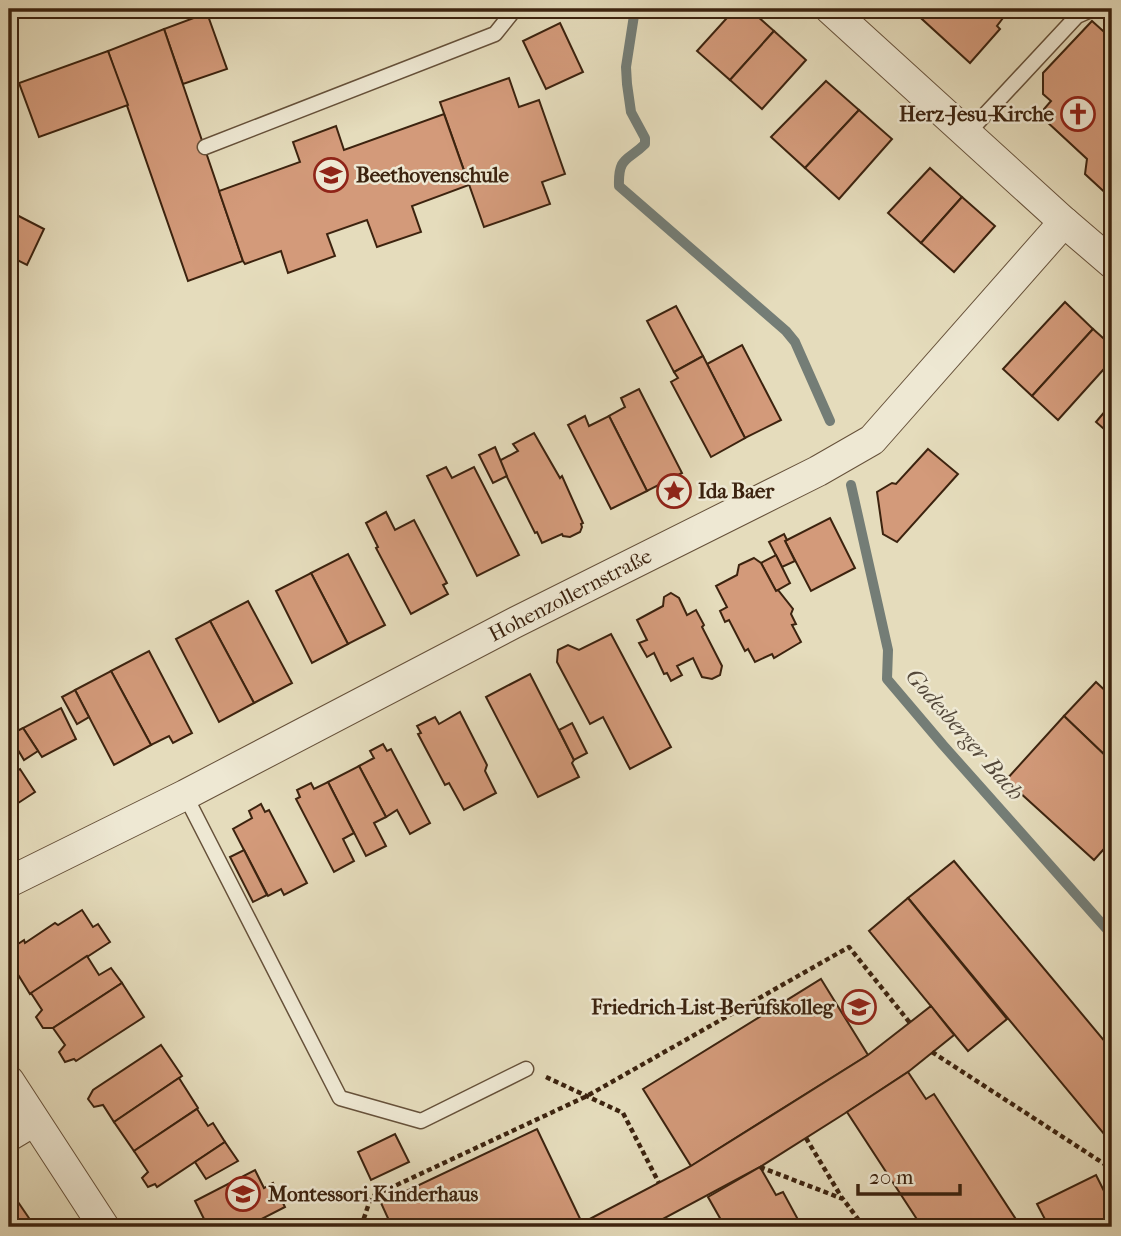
<svg xmlns="http://www.w3.org/2000/svg" width="1121" height="1236" font-family="'IM FELL French Canon',serif">
<rect width="100%" height="100%" fill="#e5dcbc"/>
<filter id="stains"><feTurbulence type="fractalNoise" baseFrequency=".00286" numOctaves="4"/><feColorMatrix values="0 0 0 0 .2 0 0 0 0 .09 0 0 0 0 .02 0 0 0 .5 -.17"/></filter>
<radialGradient id="worn" r=".72"><stop offset=".6" stop-color="#630" stop-opacity="0"/><stop offset="1" stop-color="#630" stop-opacity=".3"/></radialGradient>
<g fill="none" stroke-linecap="round" stroke-linejoin="round">
<g stroke="#747d76" stroke-width="10">
<path d="M635 9 626 67 627 84 631 112 645 138V144C628 161 618 156 619 186L786 331 795 342 830 421"/>
<path d="M851 485 888 650 887 679 943 745 1112 935"/>
</g>
</g>
<g fill="#d39a7a" stroke="#3c230f" stroke-width="2">
<path d="M735 9H749L774 31 730 80 697 51Z"/>
<path d="M899 9H993L1003 18 997 26 1000 29 970 63 912 10 906 16Z"/>
<path d="M207 13 227 69 183 84 164 29Z"/>
<path d="M1092 21 1112 39V199L1085 174 1087 159 1045 120 1044 109 1051 101 1043 94V73Z"/>
<path d="M560 23 583 72 546 89 523 41Z"/>
<path d="M164 29 243 261 188 281 108 51Z"/>
<path d="M774 31 806 60 762 109 730 80Z"/>
<path d="M108 51 128 105 39 137 19 83Z"/>
<path d="M509 78 519 107 539 100 565 174 542 182 550 204 484 227 440 102Z"/>
<path d="M826 81 859 110 805 168 771 137Z"/>
<path d="M859 110 892 139 839 199 805 168Z"/>
<path d="M444 114 469 185 412 206 421 232 377 247 367 220 327 234 335 256 288 273 281 251 245 264 243 261 219 191 300 162 293 142 336 126 344 150Z"/>
<path d="M930 168 962 197 921 243 888 213Z"/>
<path d="M962 197 995 226 954 272 921 243Z"/>
<path d="M9 211 44 229 27 265 9 256Z"/>
<path d="M1065 302 1093 329 1032 396 1003 369Z"/>
<path d="M676 306 703 356 674 372 647 321Z"/>
<path d="M1093 329 1112 346V360L1058 420 1032 396Z"/>
<path d="M742 345 781 420 745 438 707 364Z"/>
<path d="M703 356 745 438 711 457 671 382 678 378 674 372Z"/>
<path d="M639 389 682 473 647 491 609 416 625 407 621 398Z"/>
<path d="M1112 403V436L1096 422Z"/>
<path d="M585 416 589 426 609 416 647 491 611 509 568 425Z"/>
<path d="M534 433 560 478 562 476 583 523 581 524 582 527 580 532 570 537 563 536 562 534 542 543 537 532 535 533 499 461 518 451 513 444Z"/>
<path d="M495 447 507 476 493 483 479 455Z"/>
<path d="M928 449 958 474 897 542 883 534 877 492 892 483 896 484Z"/>
<path d="M446 467 452 478 474 467 519 555 477 576 427 476Z"/>
<path d="M386 512 395 530 414 520 447 583 443 585 448 594 411 614 376 548 378 547 366 523Z"/>
<path d="M830 518 855 568 811 591 785 541Z"/>
<path d="M784 534 787 540 785 541 795 561 782 567 769 542Z"/>
<path d="M348 554 385 625 348 644 311 573Z"/>
<path d="M776 555 790 583 776 591 761 563Z"/>
<path d="M754 558 761 563 776 591 778 590 793 609 791 614 796 624 792 625 801 642 774 658 772 654 755 662 748 649 745 651 729 620 725 622 720 611 727 607 716 586 737 575 739 565Z"/>
<path d="M311 573 348 644 312 663 276 591Z"/>
<path d="M671 593 679 598 687 615 696 610 704 625 702 627 722 666 720 675 712 679 702 677 693 658 677 666 682 675 671 681 667 673 664 674 654 653 647 657 639 643 647 640 637 620 663 606 664 597Z"/>
<path d="M248 601 292 683 254 703 210 621Z"/>
<path d="M210 621 254 703 219 722 176 639Z"/>
<path d="M611 634 671 747 630 769 603 717 590 724 557 662 558 650 568 645 579 650Z"/>
<path d="M149 651 192 733 173 743 169 736 151 745 111 671Z"/>
<path d="M111 671 151 745 114 765 75 690Z"/>
<path d="M530 674 574 760 572 763 579 777 538 797 486 697Z"/>
<path d="M1096 682 1112 697V762L1064 716Z"/>
<path d="M75 690 89 717 77 724 62 697Z"/>
<path d="M61 708 76 739 42 757 23 728Z"/>
<path d="M460 712 487 765 485 771 496 793 464 810 449 783 445 785 418 734 421 733 417 726 435 717 439 724Z"/>
<path d="M1064 716 1112 762V840L1094 860 1006 780Z"/>
<path d="M572 723 587 753 574 760 559 730Z"/>
<path d="M23 728 38 751 24 760 9 735Z"/>
<path d="M383 744 387 751 391 749 430 823 410 834 397 810 386 817 359 766 374 758 370 751Z"/>
<path d="M359 766 386 817 374 823 386 846 366 856 328 782Z"/>
<path d="M9 769 12 774 20 769 35 792 9 809Z"/>
<path d="M328 782 354 833 343 839 354 861 334 872 296 799 300 797 297 790 311 783 314 789Z"/>
<path d="M261 804 265 812 269 810 307 883 284 895 281 889 268 896 233 829 252 818 249 811Z"/>
<path d="M244 850 267 895 253 902 230 857Z"/>
<path d="M954 861 1112 1050V1138L1109 1140 908 898Z"/>
<path d="M908 898 1007 1019 968 1051 869 931Z"/>
<path d="M82 910 93 927 98 924 110 942 30 994 9 960V944L15 946 24 940 25 943 55 923 58 925Z"/>
<path d="M87 956 99 975 111 968 122 983 53 1028H43L36 1017 42 1010 31 993Z"/>
<path d="M821 979 868 1055 691 1166 643 1089Z"/>
<path d="M122 983 144 1017 76 1061 74 1059 65 1062 59 1052 65 1045 53 1028Z"/>
<path d="M931 1006 954 1035 908 1072 847 1112 760 1167 648 1227H584L582 1223 691 1166 868 1055Z"/>
<path d="M161 1045 182 1076 114 1122 103 1105 94 1107 88 1099 93 1090Z"/>
<path d="M908 1072 926 1099 934 1094 1021 1227H922L847 1112Z"/>
<path d="M179 1078 198 1108 134 1151 114 1122Z"/>
<path d="M197 1109 208 1126 213 1123 225 1142 157 1187 155 1184 148 1187 142 1178 148 1172 134 1151Z"/>
<path d="M537 1129 584 1227H392L381 1203Z"/>
<path d="M395 1134 409 1162 371 1180 358 1152Z"/>
<path d="M225 1142 238 1161 206 1179 195 1162Z"/>
<path d="M760 1167 776 1195 783 1192 802 1227H725L708 1197Z"/>
<path d="M255 1170 264 1188 273 1183 285 1207 246 1227H208L195 1201Z"/>
<path d="M1096 1175 1112 1207V1227H1049L1037 1204Z"/>
<path d="M16 1199 35 1227H9V1204Z"/>
</g>
<g fill="none" stroke-linecap="round" stroke-linejoin="round">
<g stroke="#66513a" stroke-width="17">
<g id="lane">
<path d="M967 134 1077 16 1093 9"/>
<path d="M205 147 495 34 515 9"/>
<path d="M185 795 340 1098 421 1121 526 1069"/>
</g>
</g>
<g stroke="#66513a" stroke-width="32">
<g id="street">
<path d="M830 9 1064 222 1112 263"/>
<path d="M9 882 185 795 514 623 818 471 872 440 1064 222"/>
<path d="M9 1081 104 1227"/>
<path d="M9 1136 34 1121"/>
</g>
</g>
<g stroke="#3c230f" stroke-width="4.5" stroke-dasharray="5 3.5" stroke-linecap="butt">
<path d="M932 1052 1109 1167 1112 1173"/>
<path d="M546 1077 623 1113 659 1183"/>
<path d="M806 1138 842 1198"/>
<path d="M760 1167 843 1199 864 1227"/>
<path d="M361 1227 371 1197 587 1096 849 947 910 1023"/>
</g>
<use href="#lane" stroke="#eee8d3" stroke-width="14"/>
<use href="#street" stroke="#eee8d3" stroke-width="30"/>
</g>
<defs>
<g id="church-ring" transform="scale(1.75)"><circle r="9.5" fill="#eee8d3" stroke="#8f2418" stroke-width="1.5"/><path d="M-1.2-6h2.4v3.5h3.3v2.4h-3.3V6h-2.4V-.1h-3.3v-2.4h3.3Z" fill="#8f2418"/></g>
<g id="school-ring" transform="scale(1.75)"><circle r="9.5" fill="#eee8d3" stroke="#8f2418" stroke-width="1.5"/><path d="M0-5L7-2L0 1L-7-2ZM-4 1L0 2.5L4 1V4Q0 6-4 4Z" fill="#8f2418"/></g>
<g id="sight-ring" transform="scale(1.75)"><circle r="9.5" fill="#eee8d3" stroke="#8f2418" stroke-width="1.5"/><path d="M0-6L1.8-2.2L6-1.7L2.9 1.2L3.7 5.4L0 3.3L-3.7 5.4L-2.9 1.2L-6-1.7L-1.8-2.2Z" fill="#8f2418"/></g>
</defs>
<g fill-rule="evenodd">
<use href="#church-ring" x="1078" y="114"/>
<use href="#school-ring" x="331" y="175"/>
<use href="#sight-ring" x="674" y="491"/>
<use href="#school-ring" x="859" y="1007"/>
<use href="#school-ring" x="243" y="1194"/>
</g>
<g text-anchor="middle" stroke-width="5" stroke-linejoin="round" paint-order="stroke">
<g font-size="21" font-weight="bold" fill="#3c230f" stroke="#eee8d3" text-anchor="start">
<text x="1054" y="121" text-anchor="end">Herz-Jesu-Kirche</text>
<text x="356" y="182">Beethovenschule</text>
<text x="698" y="498">Ida Baer</text>
<text x="834" y="1014" text-anchor="end">Friedrich-List-Berufskolleg</text>
<text x="268" y="1201">Montessori Kinderhaus</text>
</g>
<g font-size="21" fill="#3c230f" stroke="#eee8d3">
<text transform="translate(570 595) rotate(-27)" y="7">Hohenzollernstraße</text>
</g>
<g font-size="23" font-style="italic" fill="#54483a" stroke="#eee8d3">
<text transform="translate(965 734) rotate(49)" y="8">Godesberger Bach</text>
</g>
</g>
<rect width="1121" height="1236" fill="none" stroke="#e5dcbc" stroke-width="35"/>
<rect x="10" y="10" width="1100" height="1215" fill="none" stroke="#3c230f" stroke-width="3.5"/>
<rect x="18" y="18" width="1086" height="1201" fill="none" stroke="#3c230f" stroke-width="2"/>
<path d="M858 1184v10h102v-10" fill="none" stroke="#3c230f" stroke-width="3.5"/>
<text x="869" y="1184" font-size="21" fill="#3c230f" stroke="#eee8d3" stroke-width="5" paint-order="stroke">20 m</text>
<rect width="100%" height="100%" filter="url(#stains)"/>
<rect width="100%" height="100%" fill="url(#worn)"/>
</svg>
